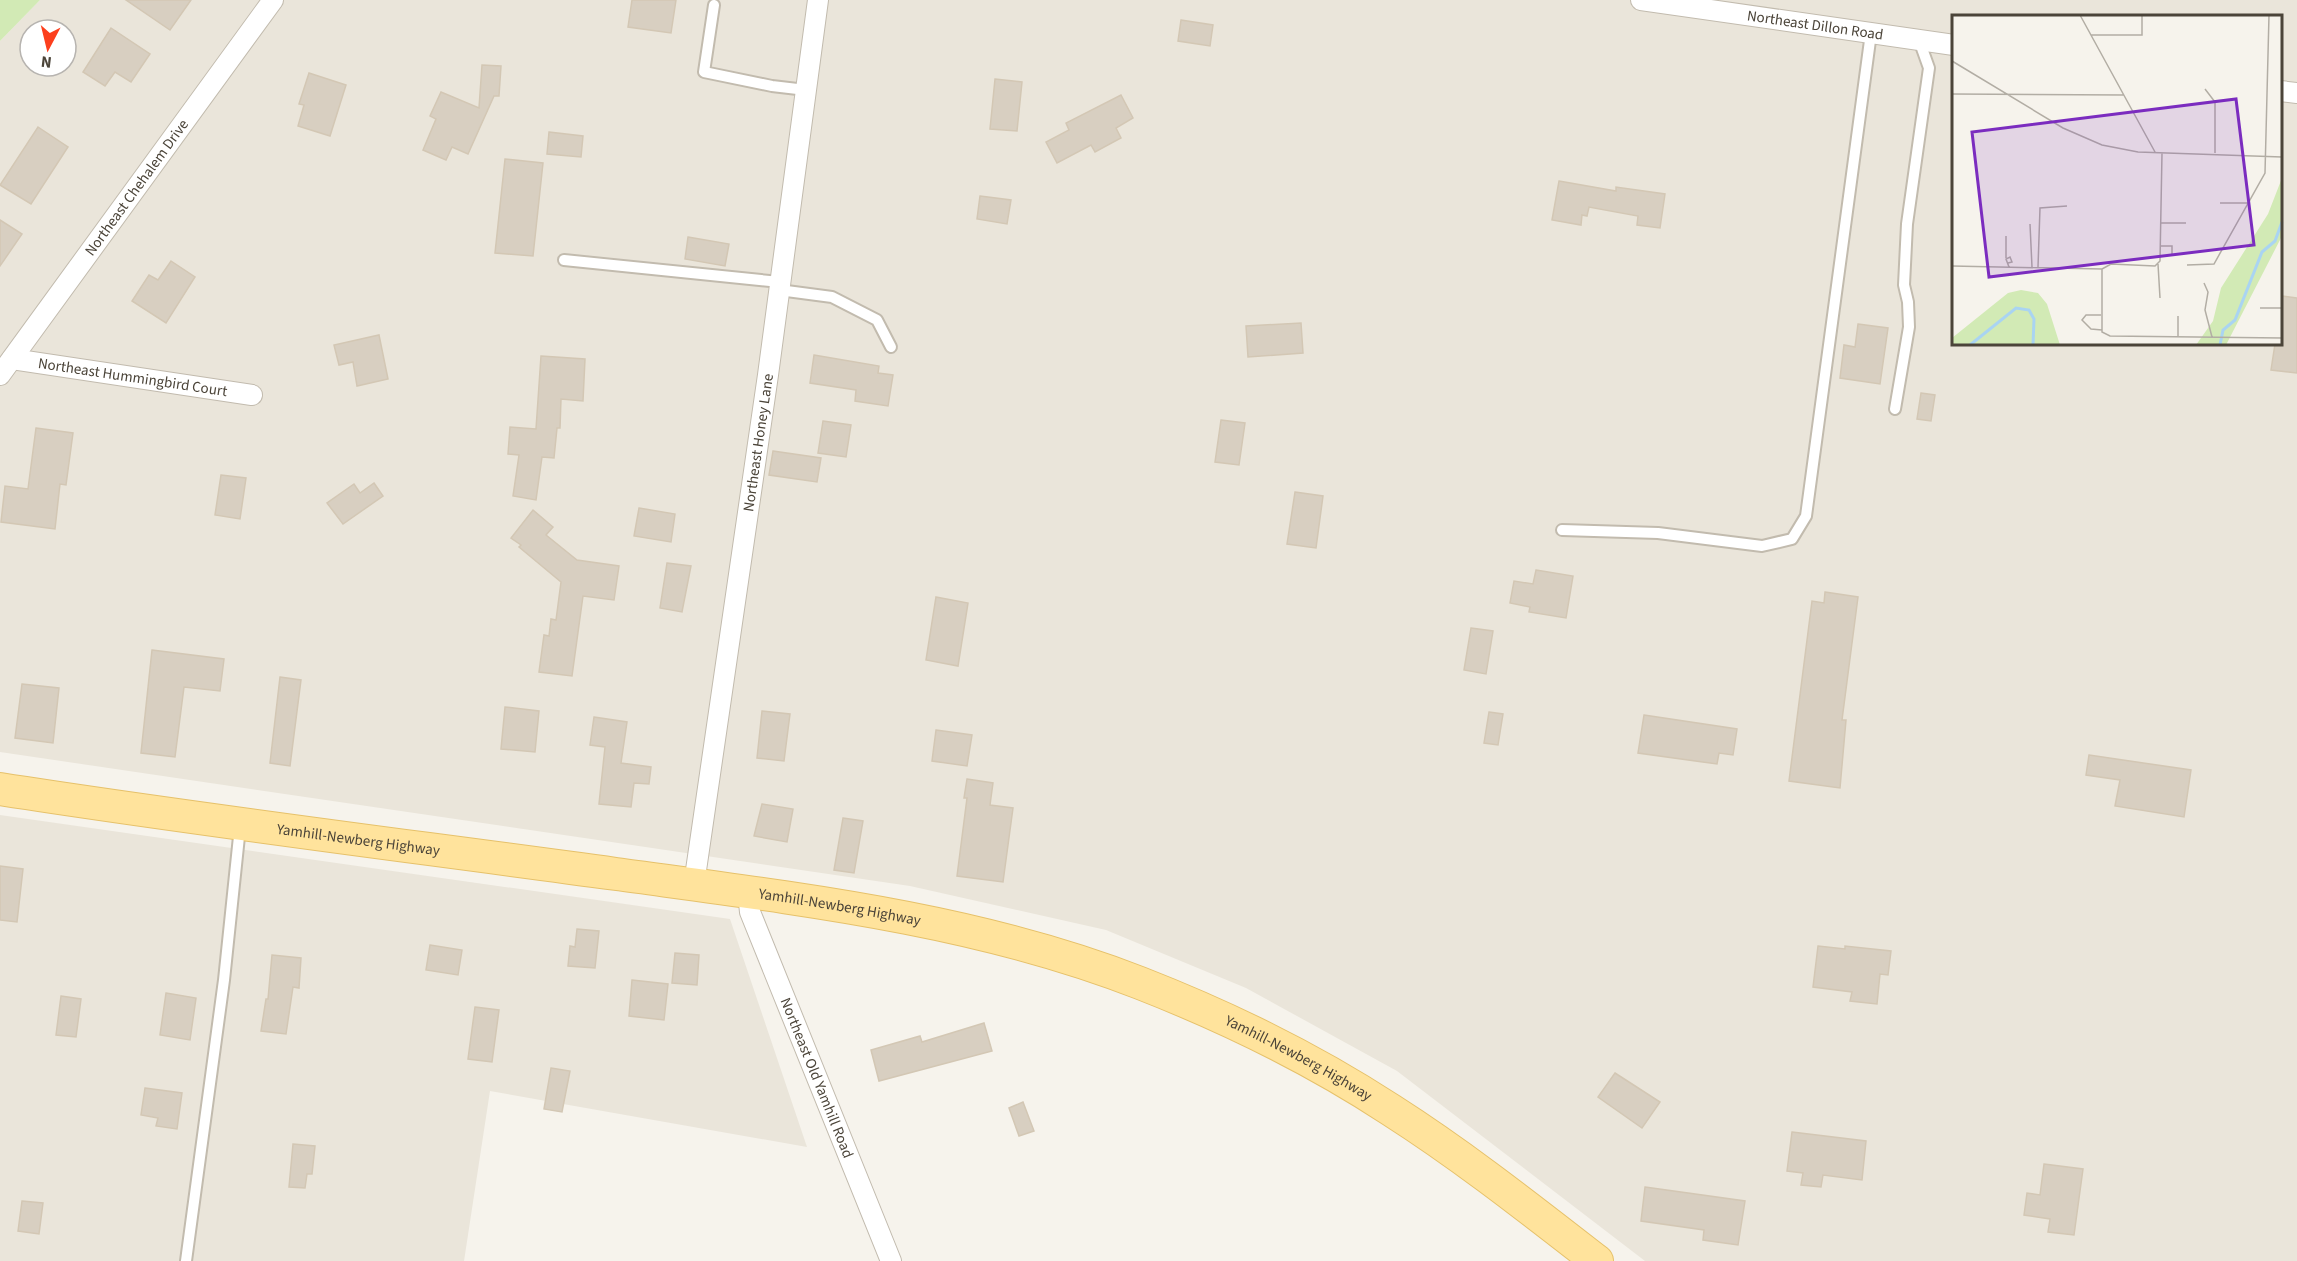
<svg xmlns="http://www.w3.org/2000/svg" width="2297" height="1261" font-family="'Source Sans 3',sans-serif">
<rect width="100%" height="100%" fill="#f6f3ec"/>
<g fill="#eae5da" fill-rule="evenodd">
<path d="M40 0H2297V1261H1645L1397 1071 1246 988 1106 930 910 886 0 752V41ZM1954 16H2280V344H1954ZM30 30H66V66H30Z"/>
<path d="M0 815 730 919 807 1147 490 1091 464 1261H0Z"/>
</g>
<path fill="#d2eab5" d="M0 0H40L0 41Z"/>
<g fill="#d8cfc1" stroke="#d3c7b4" stroke-width="1.5">
<path d="M126 0H191L170 30Z"/>
<path d="M632 0H676L671 33 628 27Z"/>
<path d="M1181 20 1213 25 1210 46 1178 41Z"/>
<path d="M111 28 150 54 131 82 115 72 105 86 83 72Z"/>
<path d="M482 65 501 66 499 96H494L468 154 452 147 446 160 423 150 436 119 430 116 441 92 479 108Z"/>
<path d="M309 73 346 85 330 136 298 126 304 105 299 104Z"/>
<path d="M995 79 1022 82 1017 131 990 129Z"/>
<path d="M1121 95 1133 118 1116 128 1121 138 1095 152 1091 145 1057 163 1046 142 1069 130 1066 123Z"/>
<path d="M38 127 68 147 31 204 0 185Z"/>
<path d="M549 132 583 136 581 157 547 154Z"/>
<path d="M505 159 543 163 533 256 495 253Z"/>
<path d="M1559 181 1616 191V187L1665 194 1660 228 1637 225 1638 216 1589 207 1587 216 1582 215 1581 225 1552 220Z"/>
<path d="M980 196 1011 200 1007 224 977 219Z"/>
<path d="M0 220 22 234 0 266Z"/>
<path d="M688 237 729 244 725 266 685 259Z"/>
<path d="M171 261 195 277 166 323 132 301 149 275 158 280Z"/>
<path d="M2282 296 2297 298V373L2271 370 2275 344H2280Z"/>
<path d="M1301 323 1303 353 1248 357 1246 326Z"/>
<path d="M1858 324 1888 328 1880 384 1840 378 1844 345 1855 347Z"/>
<path d="M379 335 388 379 357 386 353 362 339 365 334 345Z"/>
<path d="M814 355 879 366 878 373 893 375 888 406 855 401 856 390 810 383Z"/>
<path d="M541 356 585 359 583 401 561 399 560 428H557L554 458 542 457 536 500 513 496 519 455 508 454 510 427 536 429Z"/>
<path d="M1921 393 1935 395 1931 421 1917 419Z"/>
<path d="M1221 420 1245 423 1239 465 1215 462Z"/>
<path d="M823 421 851 425 846 457 818 453Z"/>
<path d="M36 428 73 433 66 485 60 484 55 529 1 522 5 486 28 489Z"/>
<path d="M773 451 821 458 817 482 769 475Z"/>
<path d="M221 475 246 478 240 519 215 515Z"/>
<path d="M374 483 383 496 343 524 327 503 354 484 360 493Z"/>
<path d="M1295 492 1323 496 1316 548 1287 544Z"/>
<path d="M639 508 675 514 671 542 634 536Z"/>
<path d="M533 510 553 527 546 535 577 560 619 566 614 600 583 596 572 676 539 672 544 635 549 636 551 619 556 620 561 582 519 547 521 545 511 538Z"/>
<path d="M667 563 691 566 682 612 660 608Z"/>
<path d="M1536 570 1573 576 1566 618 1529 612 1530 607 1510 603 1514 581 1533 584Z"/>
<path d="M1825 592 1858 597 1842 720H1846L1840 788 1789 781 1812 601 1824 603Z"/>
<path d="M936 597 968 603 958 666 926 660Z"/>
<path d="M1471 628 1493 631 1486 674 1464 670Z"/>
<path d="M152 650 224 659 220 691 184 687 175 757 141 753Z"/>
<path d="M280 677 301 680 290 766 270 763Z"/>
<path d="M22 684 59 688 53 743 15 738Z"/>
<path d="M505 707 539 711 535 752 501 749Z"/>
<path d="M762 711 790 714 784 761 757 758Z"/>
<path d="M1489 712 1503 714 1498 745 1484 743Z"/>
<path d="M1644 715 1737 729 1733 755 1719 753 1717 764 1638 753Z"/>
<path d="M594 717 627 722 621 763 651 767 649 784 634 783 631 807 599 804 605 747 590 745Z"/>
<path d="M936 730 972 735 967 766 932 761Z"/>
<path d="M2089 755 2191 770 2184 817 2115 806 2120 780 2086 775Z"/>
<path d="M967 779 993 783 990 805 1013 808 1003 882 957 876 967 798H964Z"/>
<path d="M762 804 793 809 787 842 754 836Z"/>
<path d="M843 818 863 821 854 873 834 870Z"/>
<path d="M0 866 23 869 17 922 0 920Z"/>
<path d="M577 929 599 931 595 968 568 966 570 946 575 947Z"/>
<path d="M430 945 462 950 458 975 426 970Z"/>
<path d="M1818 946 1845 949V946L1891 951 1888 975 1880 974 1877 1004 1850 1001 1852 992 1813 987Z"/>
<path d="M675 953 699 955 697 985 672 983Z"/>
<path d="M272 955 301 958 299 988 293 987 286 1034 261 1031 266 999H268Z"/>
<path d="M632 980 668 984 664 1020 629 1016Z"/>
<path d="M166 993 196 998 190 1040 160 1035Z"/>
<path d="M61 996 81 999 76 1037 56 1035Z"/>
<path d="M475 1007 499 1010 492 1062 468 1059Z"/>
<path d="M984 1023 992 1051 879 1081 871 1050 920 1036 922 1042Z"/>
<path d="M551 1068 570 1071 562 1112 544 1109Z"/>
<path d="M1615 1073 1660 1102 1642 1128 1598 1097Z"/>
<path d="M145 1088 182 1093 177 1129 156 1126 158 1118 141 1115Z"/>
<path d="M1023 1102 1034 1131 1019 1136 1009 1108Z"/>
<path d="M1792 1132 1866 1141 1862 1180 1823 1175 1821 1187 1801 1185 1803 1173 1787 1171Z"/>
<path d="M293 1144 315 1146 312 1174H307L305 1188 289 1187Z"/>
<path d="M2044 1164 2083 1169 2074 1235 2048 1232 2050 1219 2024 1215 2027 1193 2040 1195Z"/>
<path d="M1645 1187 1745 1201 1738 1245 1703 1240 1704 1230 1641 1221Z"/>
<path d="M22 1201 43 1203 39 1234 18 1231Z"/>
</g>
<g fill="none" stroke-linecap="round" stroke-linejoin="round">
<g stroke="#c2bbae" stroke-width="14">
<g id="lane">
<path d="M714 5 704 72 772 86 806 90"/>
<path d="M564 260 780 282"/>
<path d="M779 290 832 297 877 320 891 347"/>
<path d="M1895 409 1909 327 1908 302 1904 285 1907 224 1929 68 1919 40"/>
<path d="M1562 530 1658 533 1762 546 1792 539 1806 516 1871 33"/>
<path d="M186 1261 224 980 240 827"/>
</g>
</g>
<g stroke="#c2bbae" stroke-width="22">
<g id="street">
<path id="s1" d="M1641 0 1954 45"/>
<path d="M2280 91 2297 93"/>
<path id="s2" d="M12 359 252 395"/>
<path id="s3" d="M0 375 273 0"/>
<path id="s4" d="M694 884 768 375 818 0"/>
<path id="s5" d="M748 893 750 912 891 1261"/>
</g>
</g>
<g stroke="#e6c16a" stroke-width="34">
<g id="primary">
<path id="s6" d="M0 789C205 821 411 846 616 874 792 898 974 918 1140 983 1227 1017 1313 1059 1391 1110 1463 1156 1530 1209 1597 1261"/>
</g>
</g>
<use href="#lane" stroke="#fff" stroke-width="10"/>
<use href="#street" stroke="#fff" stroke-width="20"/>
<use href="#primary" stroke="#ffe39c" stroke-width="32"/>
</g>
<g text-anchor="middle" stroke-width="4.5" stroke-linejoin="round" paint-order="stroke">
<g font-size="15" fill="#4b4439" stroke="#fff">
<text dy="5" stroke="none"><textPath href="#s1" startOffset="176">Northeast Dillon Road</textPath></text>
<text dy="5" stroke="none"><textPath href="#s3" startOffset="232">Northeast Chehalem Drive</textPath></text>
<text dy="5" stroke="none"><textPath href="#s2" startOffset="122">Northeast Hummingbird Court</textPath></text>
<text dy="5" stroke="none"><textPath href="#s4" startOffset="446">Northeast Honey Lane</textPath></text>
<text dy="5" stroke="none"><textPath href="#s6" startOffset="362">Yamhill-Newberg Highway</textPath></text>
<text dy="5" stroke="none"><textPath href="#s6" startOffset="848">Yamhill-Newberg Highway</textPath></text>
<text dy="5" stroke="none"><textPath href="#s6" startOffset="1334">Yamhill-Newberg Highway</textPath></text>
<text dy="5" stroke="none"><textPath href="#s5" startOffset="198">Northeast Old Yamhill Road</textPath></text>
</g>
</g>
<g transform="translate(1952 15)">
<rect width="330" height="330" fill="#f6f3ec"/>
<path d="M330 163V221L274 330H244L261 306 269 273 316 199ZM69 275 86 278 95 289 108 330H0V323L56 278Z" fill="#d2eab5"/>
<path fill="none" stroke="#a9d4f2" stroke-width="3" d="M18 330 64 293 77 295 82 304 81 330M268 330 271 315 283 305 310 237 323 226 330 207"/>
<path fill="none" stroke="#b2ada4" stroke-width="1.5" d="M128 0 203 137M139 20H190V0M0 46 111 113 150 130 186 137 330 142M253 74 263 87V138M0 79 172 80M210 138 208 246 203 251 159 249 150 254V317L158 321 330 323M268 188H296M208 208H234M78 209 80 252M208 231H220V239M54 243V221M56 248 60 247 58 242 54 244 57 252M206 249 208 283M235 250 262 249 313 158 317 0M0 251 150 254M86 252 88 193 115 191M252 268 256 277 253 295 260 322M308 293H330M149 300H134L130 305 139 314 150 315M226 301V321"/>
<path fill="#7b2cbf" fill-opacity="0.15" stroke="#7b2cbf" stroke-width="3" d="M284 84 302 230 37 262 20 117Z"/>
<rect width="330" height="330" fill="none" stroke="#4b4439" stroke-width="3"/>
</g>
<g transform="translate(48 48) rotate(187)"><circle r="28" fill="#ffffff" stroke="#b7b4b0" stroke-width="1.5"/>
<path d="M0-4.5L10 22L0 15L-10 22Z" fill="#fc3f1d"/>
<text y="-9" font-size="16" font-weight="bold" text-anchor="middle" fill="#4b4439">N</text>
</g>
</svg>
